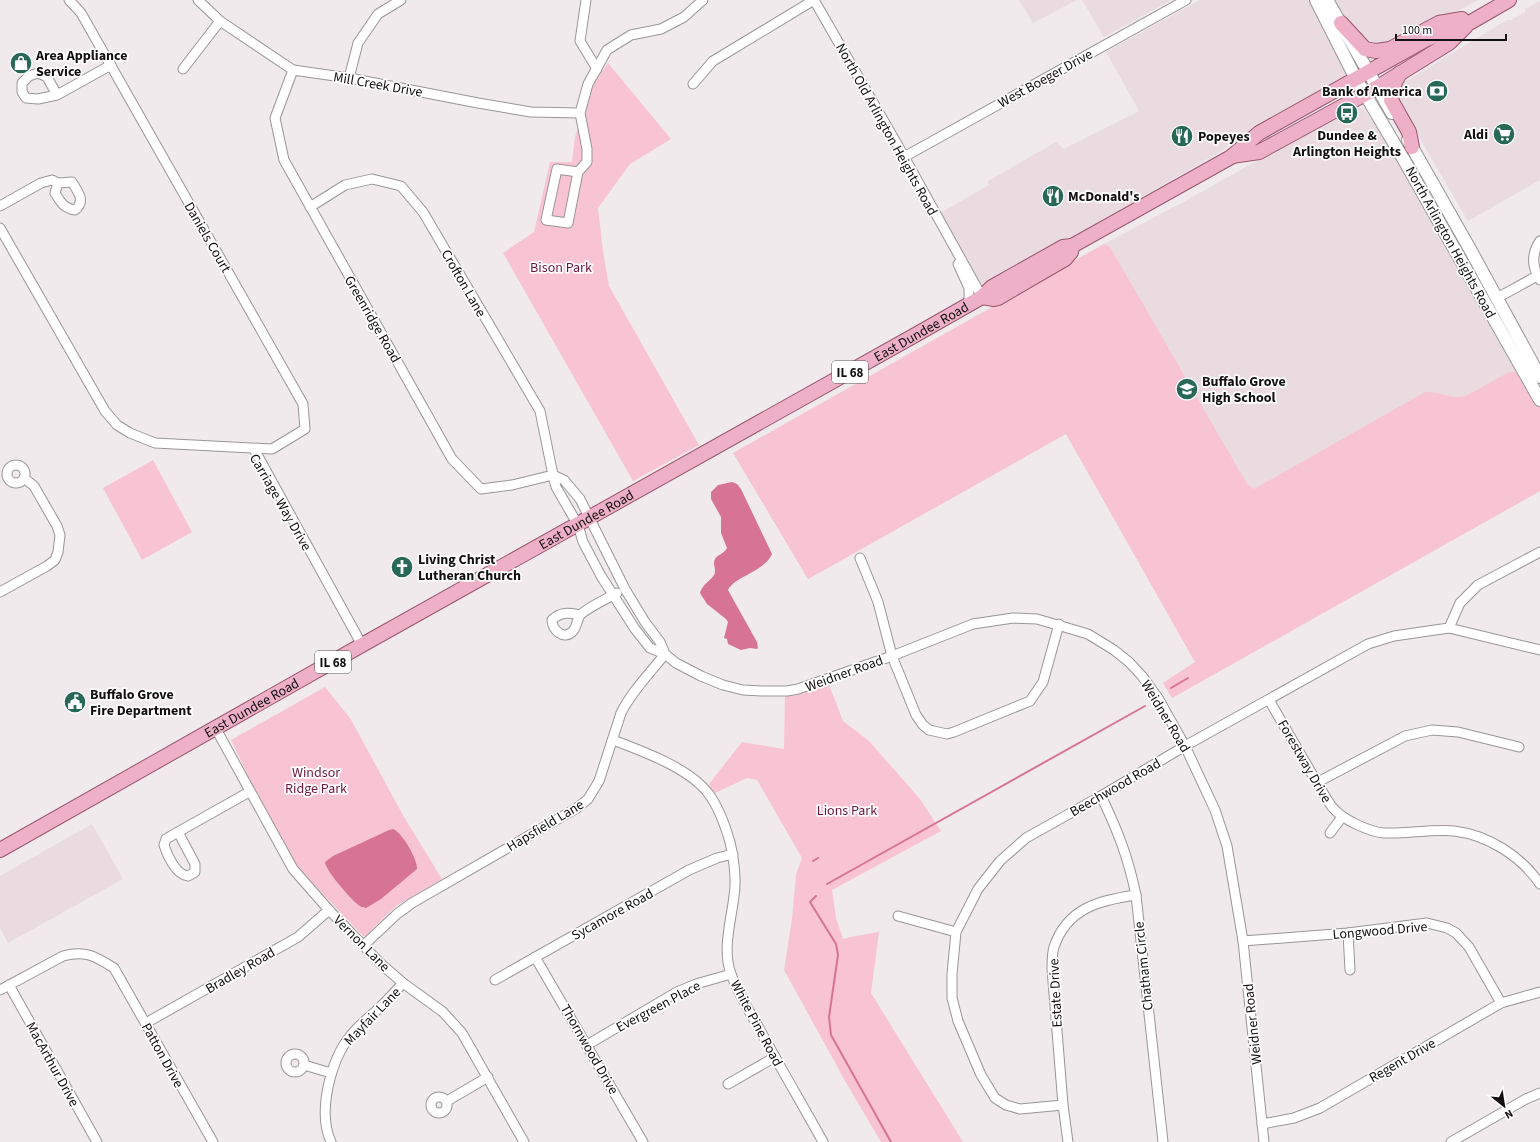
<svg xmlns="http://www.w3.org/2000/svg" width="1540" height="1142" font-family="'Source Sans 3',sans-serif">
<rect width="100%" height="100%" fill="#f0eaec"/>
<g fill="#e9dbdf">
<path d="M1019 0H1077L1033 23Z"/>
<path d="M1082 0H1171L1104 37Z"/>
<path d="M1200 0H1478L1409 37 1213 156 983 288 940 213 989 185 988 181 1056 142 1064 149 1139 111 1106 52Z"/>
<path d="M1540 1V180L1468 221 1397 100 1398 91 1403 83 1507 20H1511L1525 12V9Z"/>
<path d="M1352 107H1357L1364 109 1391 149 1540 407V491L1172 698 1163 683 1195 662 1066 434 808 579 733 453 1100 246 1189 199Z"/>
<path d="M92 824 123 879 8 943 0 928V876Z"/>
</g>
<g fill="#f8c4d3">
<path d="M608 63 671 139 630 164 598 208 603 251 609 286 699 445 633 481 503 253 534 232 550 162H572L575 137 592 86Z"/>
<path d="M1104 244 1110 247 1247 484 1254 489 1425 392C1442 391 1450 401 1468 395L1509 372H1520L1540 407V491L1172 698 1163 683 1195 662 1066 434 808 579 733 453Z"/>
<path d="M153 460 192 532 142 560 103 488Z"/>
<path d="M829 685 843 721 869 741 920 799 941 831 832 890 836 918 843 939 850 937 879 932 871 993 963 1142H881L844 1079 784 970 792 919 796 875 802 858 757 780 747 778 713 794 709 784 742 742 784 749 785 696 797 695Z"/>
<path d="M325 687 350 718 404 817 442 879 396 906 364 937 297 867 263 807 231 740Z"/>
</g>
<g fill="#d77496">
<path d="M732 482 737 484 741 489 772 554C764 572 735 576 728 590L757 642 758 648 757 649 750 648 741 650 728 644 727 639 724 638 728 622 726 619 707 604 700 593C702 585 710 581 714 575 717 569 712 565 715 559 718 554 724 554 727 548L721 533V517L711 499V492L718 485Z"/>
<path d="M393 829C402 832 418 860 417 869L381 899 366 908C364 907 362 908 360 906 353 902 325 870 325 862L333 856 389 830Z"/>
</g>
<g fill="none" stroke-linecap="round" stroke-linejoin="round">
<g stroke="#d77496" stroke-width="2">
<path d="M1171 688 1188 678"/>
<path d="M813 861 818 858"/>
<path d="M827 884 1145 706"/>
<path d="M816 896 810 902 836 944 838 955 829 1017 831 1035 891 1142"/>
</g>
<g stroke="#9a9596" stroke-width="11">
<g id="minor">
<path d="M198 0 220 21 293 70 349 78 478 103 531 112 580 113"/>
<path d="M586 0 580 41 597 69"/>
<path d="M814 0 897 144 982 297"/>
<path d="M183 69 220 21"/>
<path d="M293 70 275 118 284 160 452 459 481 489 512 485 553 475 540 411 423 212 401 186 372 179 345 185 310 207"/>
<path d="M349 78 358 43 378 14 401 0"/>
<path d="M693 84 713 61 814 0"/>
<path d="M57 95 47 77 38 73 29 76 22 83V92L26 98 38 99 57 95 111 65"/>
<path d="M904 157 1186 0"/>
<path d="M578 172 557 169 546 220 568 223 578 172 587 162V149L580 113 588 84 607 50 631 35 661 29 684 17 703 0"/>
<path d="M0 206 41 183 52 180 58 183 72 182C78 192 86 201 75 210 64 208 61 203 55 193L58 183"/>
<path d="M0 228 105 411 117 425 130 433 155 443 272 449 305 429 303 404 81 13 69 0"/>
<path d="M1540 241C1531 254 1532 267 1540 280"/>
<path d="M958 264 969 288V304"/>
<path d="M1497 298 1537 276"/>
<path d="M254 449 362 645"/>
<circle cx="16" cy="474" r="9"/>
<path d="M860 558 878 602 892 656 916 715 923 725 929 730 947 734 954 732 1030 701 1043 682 1059 624"/>
<path d="M0 592 47 566 55 560 58 552 60 535 57 526 34 486 24 478"/>
<path d="M580 615C569 613 561 611 552 620 552 630 564 641 573 631 577 627 577 618 581 614 591 606 606 599 617 593"/>
<path d="M1449 628 1460 603 1478 585 1540 552"/>
<path d="M665 654 660 642 645 622 625 589 580 499 564 480 553 475 556 487 578 525 583 542 601 576 635 629 650 648 665 654 676 663 701 676 723 685 743 690 762 691H787L798 689 892 656 973 624 1013 618 1037 619 1088 634 1114 650 1129 662 1142 676 1158 698 1185 746 1215 810 1227 846 1243 941 1264 1142"/>
<path d="M1269 700 1326 798C1329 802 1331 807 1335 810 1344 820 1370 832 1384 833 1408 834 1431 829 1454 831 1488 835 1521 856 1540 884"/>
<path d="M216 729 293 869 329 910 380 963 403 983 443 1012 462 1033 524 1142"/>
<path d="M613 740C642 751 689 768 708 793 719 807 725 825 730 842 734 860 737 878 734 896 731 922 722 949 731 974 738 993 749 1011 759 1028 780 1067 802 1104 823 1142"/>
<path d="M1318 782 1405 736 1432 730 1458 732 1519 747"/>
<path d="M1101 796C1118 831 1128 857 1136 895L1163 1142"/>
<path d="M178 832 195 864V872L188 876C176 875 167 855 164 845L166 839Z"/>
<path d="M178 832 249 792"/>
<path d="M1330 833 1342 817"/>
<path d="M898 916 956 932"/>
<path d="M1348 933 1350 970"/>
<path d="M1243 941 1348 933 1427 923 1447 928 1456 933 1469 947 1501 1003"/>
<path d="M364 945 397 914 412 903 577 808 588 799 599 781 621 713C632 691 650 673 665 654"/>
<path d="M535 957 643 1142"/>
<path d="M495 980 689 870 717 858 733 854"/>
<path d="M9 985 97 1142"/>
<path d="M0 990 63 956C85 950 95 956 114 968L213 1142"/>
<path d="M146 1023 298 937 329 910"/>
<path d="M587 1045 677 992 696 984 731 974"/>
<circle cx="295" cy="1063" r="9"/>
<path d="M304 1065 331 1073"/>
<path d="M728 1084 775 1057"/>
<circle cx="439" cy="1105" r="8"/>
<path d="M447 1101 488 1077"/>
<path d="M1063 1105 1020 1109 1006 1105 995 1098 981 1075 958 1021 952 998V974L956 932 978 889 1000 861 1026 838 1101 796 1185 746 1368 644 1394 636 1449 628 1540 650"/>
<path d="M1262 1124 1294 1118 1320 1108 1501 1003 1540 992"/>
<path d="M331 1142C317 1112 331 1059 351 1035 358 1026 367 1019 375 1012 385 1003 394 993 403 983"/>
<path d="M1068 1142 1063 1105 1052 969C1052 962 1052 953 1054 947 1067 908 1100 900 1136 895"/>
<path d="M1451 1142 1526 1099 1540 1093"/>
</g>
</g>
<g stroke="#9a9596" stroke-width="14">
<g id="secondary">
<path d="M1316 0 1356 79 1404 160 1540 400"/>
<path d="M1327 0 1392 113"/>
<path d="M1408 140 1471 251 1540 377"/>
</g>
</g>
<g stroke="#9a566d" stroke-width="16">
<g id="primary">
<path d="M1341 23 1365 49 1376 51 1390 49 1439 23 1462 19"/>
<path d="M1400 73 1395 82 1391 100 1409 132 1412 147"/>
<path d="M1232 156 1259 152 1378 87 1449 43 1466 26"/>
<path d="M982 297 994 299 998 298 1065 259 1071 252 1072 246"/>
<path id="s1" d="M0 850 362 645 917 334 982 297 992 287 1063 247 1072 246 1231 157 1259 133 1427 39 1471 22 1509 0"/>
</g>
</g>
<use href="#minor" stroke="#fff" stroke-width="9"/>
<use href="#secondary" stroke="#fff" stroke-width="12"/>
<use href="#primary" stroke="#eeb0c6" stroke-width="14"/>
</g>
<defs>
<g id="shop-disc" transform="scale(1.15)"><circle r="9.5" fill="#276856" stroke="#fff"/><path d="M-5-2.5h2.3a2.7 3.5 0 0 1 5.4 0H5L5.5 6h-11ZM-1.5-2.5h3a1.5 2.3 0 0 0-3 0Z" fill="#fff"/></g>
<g id="bank-disc" transform="scale(1.15)"><circle r="9.5" fill="#276856" stroke="#fff"/><path d="M-6-4H6V4H-6ZM0-2.3a2.3 2.3 0 1 0 0 4.6a2.3 2.3 0 1 0 0-4.6Z" fill="#fff"/></g>
<g id="bus-disc" transform="scale(1.15)"><circle r="9.5" fill="#276856" stroke="#fff"/><path d="M-5-6H5V4H4V6H2V4H-2V6H-4V4H-5ZM-3.5-4V0h7V-4ZM-3.5 1.2v1.5H-2V1.2ZM2 1.2v1.5H3.5V1.2Z" fill="#fff"/></g>
<g id="supermarket-disc" transform="scale(1.15)"><circle r="9.5" fill="#276856" stroke="#fff"/><path d="M-6-5.5h2.5l.6 2H6L4.5 2H-2.5L-4.4-4H-6ZM-1.5 3.2a1.3 1.3 0 1 0 .1 0ZM3 3.2a1.3 1.3 0 1 0 .1 0Z" fill="#fff"/></g>
<g id="restaurant-disc" transform="scale(1.15)"><circle r="9.5" fill="#276856" stroke="#fff"/><path d="M-5-6h1v4h1v-4h1v4h1v-4h1v5L-1.5 .5V6h-2V.5L-5-1ZM5-6V6H3V1.5H1.5Q1.5-4 5-6Z" fill="#fff"/></g>
<g id="school-disc" transform="scale(1.15)"><circle r="9.5" fill="#276856" stroke="#fff"/><path d="M0-5L7-2L0 1L-7-2ZM-4 1L0 2.5L4 1V4Q0 6-4 4Z" fill="#fff"/></g>
<g id="church-disc" transform="scale(1.15)"><circle r="9.5" fill="#276856" stroke="#fff"/><path d="M-1.2-6h2.4v3.5h3.3v2.4h-3.3V6h-2.4V-.1h-3.3v-2.4h3.3Z" fill="#fff"/></g>
<g id="civic-disc" transform="scale(1.15)"><circle r="9.5" fill="#276856" stroke="#fff"/><path d="M-.6-6.5H3V-4.5H.6V-3L4-1V1h2V6H-6V1h2V-1L-.6-3ZM-1.2 2.5V6h2.4V2.5Z" fill="#fff"/></g>
</defs>
<g fill-rule="evenodd">
<use href="#shop-disc" x="21" y="63"/>
<use href="#bank-disc" x="1437" y="91"/>
<use href="#bus-disc" x="1347" y="113"/>
<use href="#supermarket-disc" x="1504" y="134"/>
<use href="#restaurant-disc" x="1182" y="136"/>
<use href="#restaurant-disc" x="1053" y="196"/>
<use href="#school-disc" x="1187" y="389"/>
<use href="#church-disc" x="402" y="567"/>
<use href="#civic-disc" x="75" y="702"/>
</g>
<g text-anchor="middle" stroke-width="3.5" stroke-linejoin="round" paint-order="stroke">
<g fill="#fff" stroke="#585757" stroke-width="1">
<rect x="832" y="361" width="36" height="22" rx="3"/>
<rect x="315" y="651" width="36" height="22" rx="3"/>
</g>
<g font-size="13" font-weight="bold" fill="#110f0f">
<text x="850" y="377">IL 68</text>
<text x="333" y="667">IL 68</text>
</g>
<g font-size="14" font-weight="bold" fill="#110f0f" stroke="#fff" text-anchor="start">
<text x="36" y="60">Area Appliance<tspan x="36" dy="16">Service</tspan></text>
<text x="1422" y="96" text-anchor="end">Bank of America</text>
<text x="1488" y="139" text-anchor="end">Aldi</text>
<text x="1347" y="140" text-anchor="middle">Dundee &amp;<tspan x="1347" dy="16">Arlington Heights</tspan></text>
<text x="1198" y="141">Popeyes</text>
<text x="1068" y="201">McDonald's</text>
<text x="1202" y="386">Buffalo Grove<tspan x="1202" dy="16">High School</tspan></text>
<text x="418" y="564">Living Christ<tspan x="418" dy="16">Lutheran Church</tspan></text>
<text x="90" y="699">Buffalo Grove<tspan x="90" dy="16">Fire Department</tspan></text>
</g>
<g font-size="14" fill="#110f0f" stroke="#fff">
<text transform="translate(1045 78) rotate(-29)" y="5">West Boeger Drive</text>
<text transform="translate(378 84) rotate(10)" y="5">Mill Creek Drive</text>
<text transform="translate(887 129) rotate(61)" y="5">North Old Arlington Heights Road</text>
<text transform="translate(208 237) rotate(60)" y="5">Daniels Court</text>
<text transform="translate(1451 242) rotate(61)" y="5">North Arlington Heights Road</text>
<text transform="translate(464 283) rotate(60)" y="5">Crofton Lane</text>
<text transform="translate(373 319) rotate(60)" y="5">Greenridge Road</text>
<text dy="5" stroke="none"><textPath href="#s1" startOffset="1057">East Dundee Road</textPath></text>
<text transform="translate(281 502) rotate(60)" y="5">Carriage Way Drive</text>
<text dy="5" stroke="none"><textPath href="#s1" startOffset="673">East Dundee Road</textPath></text>
<text transform="translate(844 673) rotate(-20)" y="5">Weidner Road</text>
<text dy="5" stroke="none"><textPath href="#s1" startOffset="289">East Dundee Road</textPath></text>
<text transform="translate(1166 716) rotate(59)" y="5">Weidner Road</text>
<text transform="translate(1305 761) rotate(60)" y="5">Forestway Drive</text>
<text transform="translate(1115 787) rotate(-30)" y="5">Beechwood Road</text>
<text transform="translate(545 825) rotate(-31)" y="5">Hapsfield Lane</text>
<text transform="translate(612 914) rotate(-29)" y="5">Sycamore Road</text>
<text transform="translate(1380 930) rotate(-5)" y="5">Longwood Drive</text>
<text transform="translate(362 943) rotate(45)" y="5">Vernon Lane</text>
<text transform="translate(1143 966) rotate(-96)" y="5">Chatham Circle</text>
<text transform="translate(240 970) rotate(-30)" y="5">Bradley Road</text>
<text transform="translate(1055 993) rotate(-93)" y="5">Estate Drive</text>
<text transform="translate(658 1006) rotate(-28)" y="5">Evergreen Place</text>
<text transform="translate(372 1016) rotate(-46)" y="5">Mayfair Lane</text>
<text transform="translate(757 1023) rotate(62)" y="5">White Pine Road</text>
<text transform="translate(1252 1024) rotate(-96)" y="5">Weidner Road</text>
<text transform="translate(590 1049) rotate(60)" y="5">Thornwood Drive</text>
<text transform="translate(163 1055) rotate(61)" y="5">Patton Drive</text>
<text transform="translate(1402 1060) rotate(-30)" y="5">Regent Drive</text>
<text transform="translate(53 1064) rotate(61)" y="5">MacArthur Drive</text>
</g>
<g font-size="14" fill="#6f163e" stroke="#fff">
<text x="561" y="272">Bison Park</text>
<text x="316" y="777">Windsor<tspan x="316" dy="16">Ridge Park</tspan></text>
<text x="847" y="815">Lions Park</text>
</g>
</g>
<g transform="translate(1504 1106) rotate(150)" stroke="#ffffff" stroke-width="3" paint-order="stroke">
<path d="M0-3L7 15L0 10L-7 15Z" fill="#110f0f"/>
<text y="-6" font-size="11" font-weight="bold" text-anchor="middle" fill="#110f0f">N</text>
</g>
<path d="M1396 34v6h110v-6" fill="none" stroke="#110f0f" stroke-width="2"/>
<text x="1402" y="34" font-size="12" fill="#110f0f" stroke="#ffffff" stroke-width="3" paint-order="stroke">100 m</text>
</svg>
